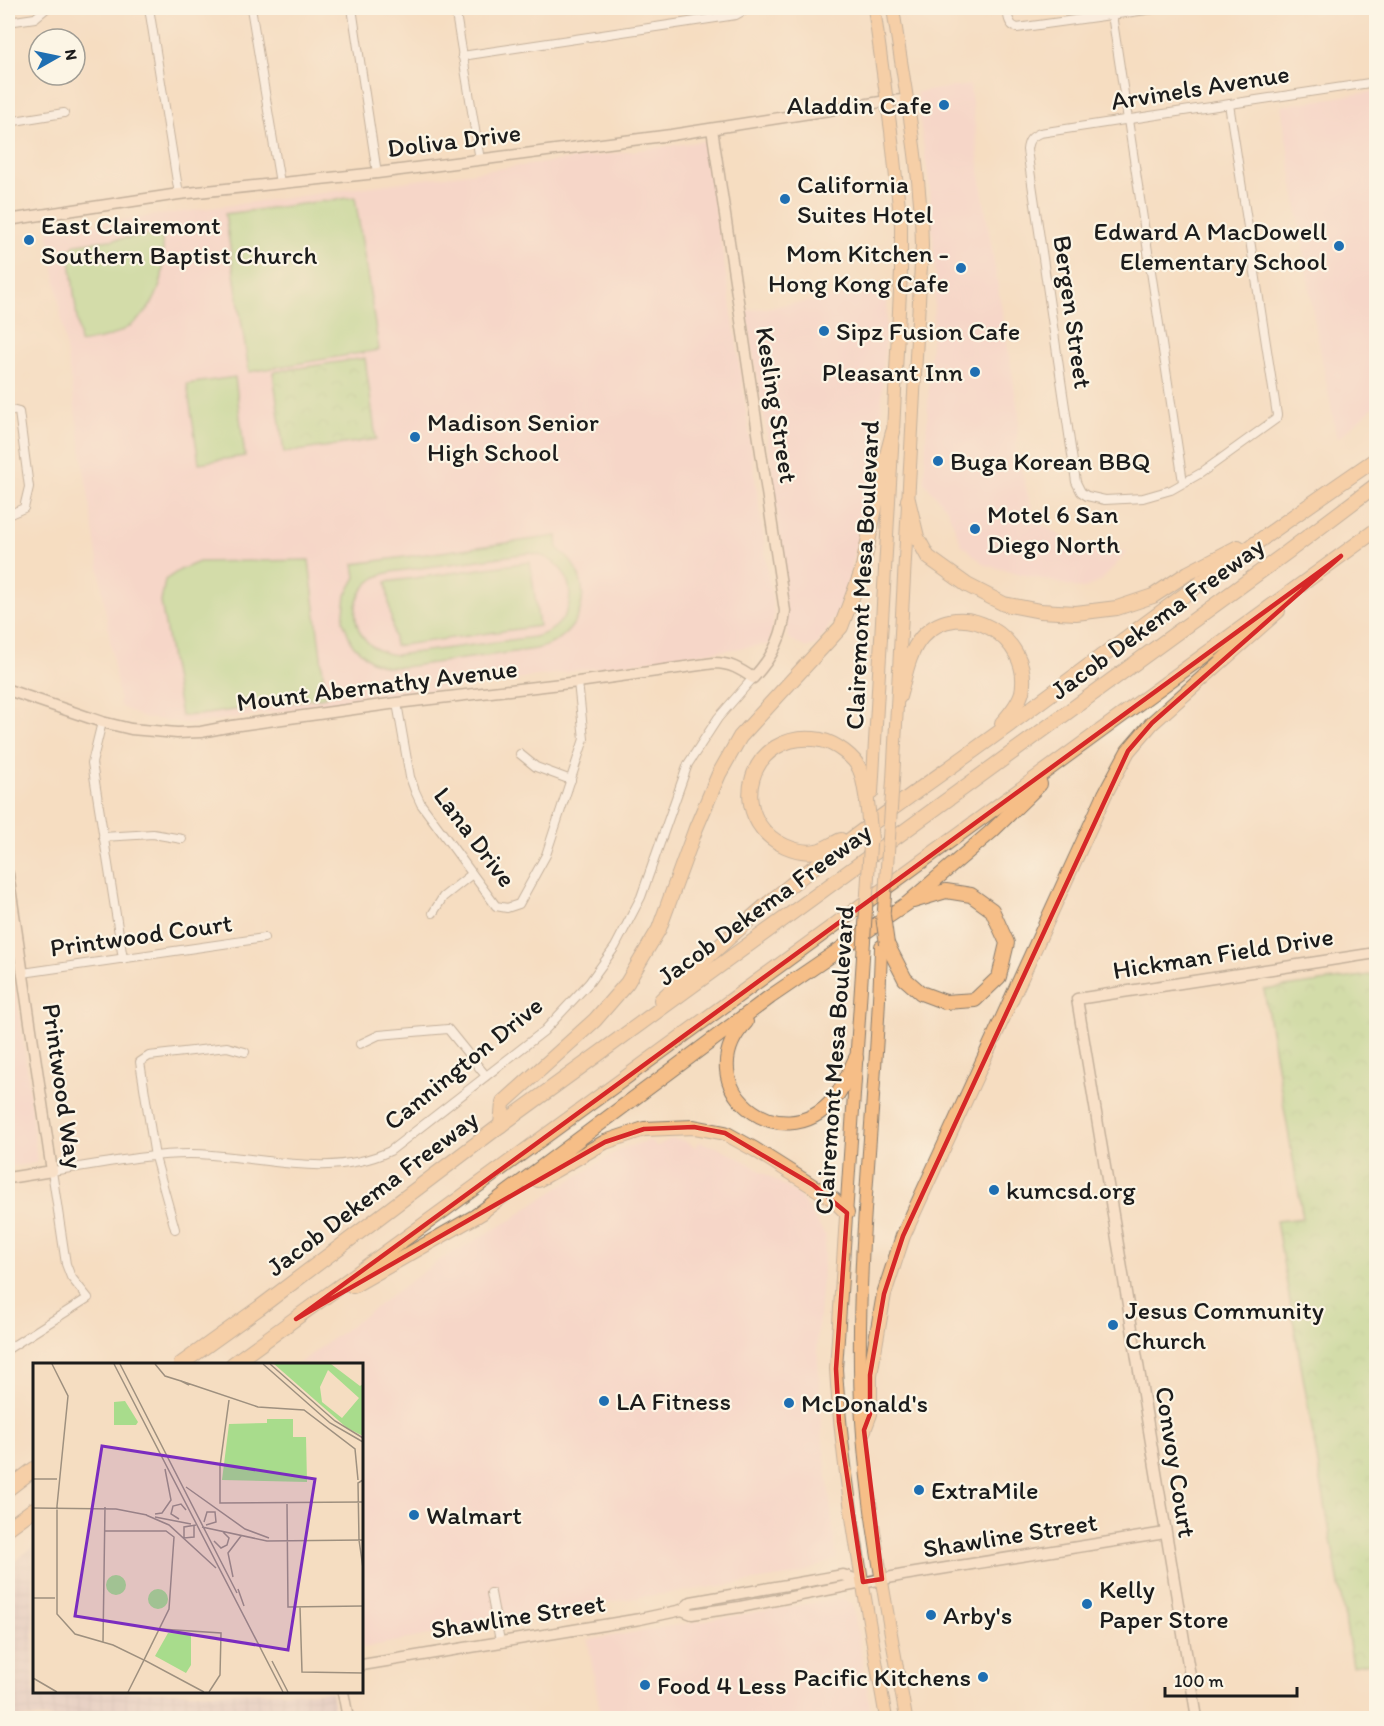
<svg xmlns="http://www.w3.org/2000/svg" width="1384" height="1726" font-family="Itim,sans-serif">
<defs>
<pattern id="industrial-grid" width="8" height="8" patternUnits="userSpaceOnUse" patternTransform="scale(1.5)"><rect width="8" height="8" fill="#d2bdc5"/><path d="M0 4h8M4 0v8" fill="none" stroke="#b4a2a9"/></pattern>
<pattern id="park-crowns" width="20" height="18" patternUnits="userSpaceOnUse" patternTransform="scale(1.5)"><rect width="20" height="18" fill="#a8dc8c"/><path d="M2 6a3 3 0 1 1 6 0M12 15a3 3 0 1 1 6 0" fill="none" stroke="#90bc78"/></pattern>
</defs>
<rect width="100%" height="100%" fill="#fcf5e5"/>
<filter id="ink" filterUnits="userSpaceOnUse"><feTurbulence type="fractalNoise" baseFrequency=".0167" numOctaves="2"/><feDisplacementMap in="SourceGraphic" scale="12" xChannelSelector="R" yChannelSelector="G"/><feConvolveMatrix kernelMatrix="1 2 1 2 8 2 1 2 1" color-interpolation-filters="sRGB"/></filter>
<filter id="wash" filterUnits="userSpaceOnUse"><feTurbulence type="fractalNoise" baseFrequency=".008" numOctaves="4" result="noise"/><feDisplacementMap in="SourceGraphic" scale="24" xChannelSelector="R" yChannelSelector="G"/><feGaussianBlur stdDeviation="1.35" result="paint"/><feColorMatrix in="noise" values="0 0 0 0 0 0 0 0 0 0 0 0 0 0 0 0 0 1.4 0 .05"/><feComposite in="paint" operator="in"/></filter>
<g filter="url(#wash)">
<rect width="100%" height="100%" fill="#f5ddc1"/>
<g fill="#f7cfd0">
<path d="M970 85 982 189 1019 416 1016 452 1035 520 1076 545 1128 551 1101 581 1082 589 985 565 962 545 947 509 924 482 930 355 936 284 930 193 916 92Z"/>
<path d="M1376 91V405L1337 439 1313 311 1281 106Z"/>
<path d="M705 141 736 338 774 615 770 644 191 724 141 717 120 706 48 230Z"/>
<path d="M888 289 881 416 851 570 840 611 818 644 806 648 788 638 783 593 782 550 766 430 746 311Z"/>
<path d="M8 937 28 1076 37 1163 8 1167Z"/>
<path d="M671 1139 682 1140 695 1147 700 1142 720 1148 748 1163 799 1195 826 1236 817 1338 822 1435 837 1559 796 1575 600 1603 362 1648V1364H298L441 1259 513 1219 531 1205 621 1149 650 1140 657 1146Z"/>
<path d="M842 1598 853 1605 872 1718H601L588 1640Z"/>
</g>
<path fill="url(#industrial-grid)" d="M34 1546V1692H331L336 1718H8V1567Z"/>
<g fill="#a8dc8c" stroke="#627c54" stroke-width="1.5" fill-rule="evenodd">
<path d="M355 197 379 350 249 372 225 214Z"/>
<path d="M161 234C170 281 155 320 108 337 99 340 89 341 80 343L69 251 76 244Z"/>
<path d="M235 377 245 456 199 463 187 384Z"/>
<path d="M557 536 558 549C600 580 585 638 536 649L404 667H387L371 661 352 644 343 621 346 595 356 577 354 564ZM530 553C581 559 584 626 534 637L396 655C345 650 341 582 391 572Z"/>
<path d="M309 560 326 697 199 715 181 716 161 602 165 580 180 570 199 562Z"/>
<path d="M530 562 539 626 395 646 386 582Z"/>
</g>
<g fill="url(#park-crowns)" stroke="#627c54" stroke-width="1.5">
<path d="M365 358 376 439 284 453 273 372Z"/>
<path d="M1376 974V1662L1353 1666 1276 1221 1303 1218 1264 990Z"/>
</g>
</g>
<g filter="url(#ink)">
<g fill="none" stroke-linecap="round" stroke-linejoin="round">
<g stroke="#887c6e" stroke-width="10">
<g id="street">
<path d="M149 8 179 194"/>
<path d="M251 8 280 183"/>
<path d="M352 8 377 173"/>
<path d="M455 8 480 160"/>
<path d="M1007 8C1008 16 1008 25 1017 28L1161 8"/>
<path d="M1111 8 1183 482"/>
<path d="M8 22 35 18 47 8"/>
<path d="M462 56 736 15 748 8"/>
<path d="M1229 104 1277 415 1276 419 1201 473 1171 490 1143 498 1105 500 1087 496 1081 492 1076 482 1027 150C1028 140 1031 137 1040 133 1152 116 1264 98 1376 82"/>
<path d="M8 122 64 113"/>
<path d="M8 409 19 412 29 487 24 508 8 515"/>
<path d="M397 703 410 777 415 791 421 804 496 906 507 908 519 904 546 855 584 739 578 682"/>
<path d="M102 722 92 763 123 959"/>
<path d="M520 754 536 767 571 780"/>
<path d="M103 837 153 834 182 839"/>
<path d="M433 913 443 897 472 874"/>
<path d="M23 973 264 938"/>
<path d="M360 1044 379 1035 448 1029 486 1076"/>
<path d="M175 1229 155 1157 140 1062 149 1056 227 1047 245 1052"/>
<path d="M8 1349 88 1298 71 1277 66 1264 52 1171C97 1165 144 1154 190 1154 256 1154 326 1181 390 1151L544 1031 589 983 615 947 641 897 688 764 718 718 753 678"/>
<path d="M491 1593 500 1641"/>
</g>
</g>
<g stroke="#887c6e" stroke-width="13">
<g id="secondary">
<path d="M8 220 179 194 377 173 671 135 887 101 906 100"/>
<path d="M8 690 102 722 131 729 177 733 201 732 232 726 397 703 578 682 714 663C730 663 740 669 753 678 771 659 783 638 785 611L712 129"/>
<path d="M8 874 52 1171 8 1178"/>
<path d="M682 1610 691 1602 843 1575 863 1582"/>
<path d="M362 1665 640 1619 682 1610 692 1614 740 1607 903 1575 1165 1533"/>
<path d="M343 1692 348 1718"/>
<path d="M1197 1718 1077 999 1376 953"/>
</g>
</g>
<g stroke="#887c6e" stroke-width="14">
<g id="primary">
<path d="M893 8C904 87 921 166 922 246L893 780"/>
<path d="M872 793 893 432 901 271V225L891 131 874 8"/>
<path d="M881 946C878 1087 858 1227 860 1368 861 1486 886 1603 906 1718"/>
<path d="M863 957 836 1369C843 1487 866 1602 886 1718"/>
</g>
</g>
<g stroke="#887c6e" stroke-width="16">
<g id="highway">
<path d="M908 500 917 537 928 557 967 585 1004 604 1040 611 1076 613 1117 608 1153 596 1188 573 1238 547"/>
<path d="M899 697C905 677 908 653 922 637 961 594 1033 638 1022 692 1019 703 1010 714 1002 723"/>
<path d="M841 840C833 843 824 850 816 851 805 853 794 850 785 846 724 818 748 727 821 740 835 743 855 757 860 770 864 779 865 791 867 801"/>
<path d="M887 944 905 979 921 993 945 1002 975 1000 999 977 1007 943 992 910 971 895 946 891 913 901"/>
<path d="M661 1000C702 962 742 924 786 889 858 831 935 779 1009 725 1130 635 1251 544 1376 459"/>
<path d="M746 1022C686 1085 781 1162 834 1099 844 1087 849 1072 856 1058"/>
<path d="M501 1125 503 1103 595 1020 627 983 659 929 696 828 719 774 740 737 841 627 862 571 883 470 893 432"/>
<path d="M538 1180 605 1142 644 1129 694 1127 725 1133 754 1149 833 1199 847 1213"/>
<path d="M476 1216 770 997 908 903 992 831 1040 784"/>
<path d="M353 1286 483 1212"/>
<path d="M181 1364 259 1308 501 1125 1286 553 1376 485"/>
<path d="M233 1364 1376 530"/>
<path d="M864 1430 870 1414V1375L884 1294 903 1236 1105 794 1128 751 1152 723 1278 611"/>
<path d="M8 1489 34 1469"/>
<path d="M8 1528 34 1509"/>
</g>
</g>
<use href="#street" stroke="#fff" stroke-width="8"/>
<use href="#secondary" stroke="#fbe5cf" stroke-width="10"/>
<use href="#primary" stroke="#f6be87" stroke-width="12"/>
<use href="#highway" stroke="#f6be87" stroke-width="14"/>
<g stroke="#887c6e" stroke-width="14" stroke-linecap="butt">
<g id="primary-bridge">
<path d="M883 924 893 780"/>
<path d="M863 957 871 829"/>
</g>
</g>
<g stroke="#887c6e" stroke-width="16" stroke-linecap="butt">
<g id="highway-bridge">
<path d="M867 801 871 839"/>
<path d="M883 916 887 944"/>
</g>
</g>
<use href="#primary-bridge" stroke="#f6be87" stroke-width="12"/>
<use href="#highway-bridge" stroke="#f6be87" stroke-width="14"/>
</g>
</g>
<path d="M0 0H1384V1726H0ZM1341 556 1152 723 1128 751 903 1236 884 1294 870 1375V1414L864 1430 882 1579 863 1582 839 1422 836 1369 847 1213 813 1185 725 1133 694 1127 644 1129 605 1142 296 1319Z" fill="#f5ddc1" fill-opacity=".55" fill-rule="evenodd"/>
<path fill="none" stroke="#d62828" stroke-width="4.5" stroke-linejoin="round" d="M1341 556 1152 723 1128 751 903 1236 884 1294 870 1375V1414L864 1430 882 1579 863 1582 839 1422 836 1369 847 1213 813 1185 725 1133 694 1127 644 1129 605 1142 296 1319Z"/>
<g fill="#1f6fb2" stroke="#fcf5e5" stroke-width="2">
<circle cx="944" cy="105" r="6"/>
<circle cx="785" cy="199" r="6"/>
<circle cx="29" cy="240" r="6"/>
<circle cx="1339" cy="246" r="6"/>
<circle cx="961" cy="268" r="6"/>
<circle cx="824" cy="331" r="6"/>
<circle cx="975" cy="372" r="6"/>
<circle cx="415" cy="437" r="6"/>
<circle cx="938" cy="461" r="6"/>
<circle cx="975" cy="529" r="6"/>
<circle cx="994" cy="1190" r="6"/>
<circle cx="1113" cy="1325" r="6"/>
<circle cx="604" cy="1401" r="6"/>
<circle cx="789" cy="1403" r="6"/>
<circle cx="919" cy="1490" r="6"/>
<circle cx="414" cy="1515" r="6"/>
<circle cx="1087" cy="1604" r="6"/>
<circle cx="931" cy="1615" r="6"/>
<circle cx="983" cy="1677" r="6"/>
<circle cx="645" cy="1685" r="6"/>
</g>
<g text-anchor="middle" stroke-width="4.5" stroke-linejoin="round" paint-order="stroke">
<g font-size="26" fill="#1c1c1c" stroke="#fcf5e5">
<text transform="translate(1200 87) rotate(-9)" y="9">Arvinels Avenue</text>
<text transform="translate(454 140) rotate(-7)" y="9">Doliva Drive</text>
<text transform="translate(1073 312) rotate(82)" y="9">Bergen Street</text>
<text transform="translate(777 405) rotate(81)" y="9">Kesling Street</text>
<text transform="translate(862 575) rotate(-87)" y="9">Clairemont Mesa Boulevard</text>
<text transform="translate(1157 618) rotate(-36)" y="9">Jacob Dekema Freeway</text>
<text transform="translate(377 685) rotate(-7)" y="9">Mount Abernathy Avenue</text>
<text transform="translate(475 837) rotate(53)" y="9">Lana Drive</text>
<text transform="translate(764 904) rotate(-36)" y="9">Jacob Dekema Freeway</text>
<text transform="translate(141 935) rotate(-8)" y="9">Printwood Court</text>
<text transform="translate(1223 953) rotate(-9)" y="9">Hickman Field Drive</text>
<text transform="translate(834 1060) rotate(-86)" y="9">Clairemont Mesa Boulevard</text>
<text transform="translate(463 1063) rotate(-39)" y="9">Cannington Drive</text>
<text transform="translate(63 1086) rotate(82)" y="9">Printwood Way</text>
<text transform="translate(372 1193) rotate(-37)" y="9">Jacob Dekema Freeway</text>
<text transform="translate(1176 1462) rotate(81)" y="9">Convoy Court</text>
<text transform="translate(1010 1535) rotate(-9)" y="9">Shawline Street</text>
<text transform="translate(518 1616) rotate(-9)" y="9">Shawline Street</text>
</g>
<g font-size="26" fill="#1c1c1c" stroke="#fcf5e5" text-anchor="start">
<text x="932" y="114" text-anchor="end">Aladdin Cafe</text>
<text x="797" y="193">California<tspan x="797" dy="30">Suites Hotel</tspan></text>
<text x="41" y="234">East Clairemont<tspan x="41" dy="30">Southern Baptist Church</tspan></text>
<text x="1327" y="240" text-anchor="end">Edward A MacDowell<tspan x="1327" dy="30">Elementary School</tspan></text>
<text x="949" y="262" text-anchor="end">Mom Kitchen -<tspan x="949" dy="30">Hong Kong Cafe</tspan></text>
<text x="836" y="340">Sipz Fusion Cafe</text>
<text x="963" y="381" text-anchor="end">Pleasant Inn</text>
<text x="427" y="431">Madison Senior<tspan x="427" dy="30">High School</tspan></text>
<text x="950" y="470">Buga Korean BBQ</text>
<text x="987" y="523">Motel 6 San<tspan x="987" dy="30">Diego North</tspan></text>
<text x="1006" y="1199">kumcsd.org</text>
<text x="1125" y="1319">Jesus Community<tspan x="1125" dy="30">Church</tspan></text>
<text x="616" y="1410">LA Fitness</text>
<text x="801" y="1412">McDonald's</text>
<text x="931" y="1499">ExtraMile</text>
<text x="426" y="1524">Walmart</text>
<text x="1099" y="1598">Kelly<tspan x="1099" dy="30">Paper Store</tspan></text>
<text x="943" y="1624">Arby's</text>
<text x="971" y="1686" text-anchor="end">Pacific Kitchens</text>
<text x="657" y="1694">Food 4 Less</text>
</g>
</g>
<g transform="translate(33 1363)">
<rect width="330" height="330" fill="#f5ddc1"/>
<path d="M241 1H298L327 23 330 21V73L314 65ZM295 7 326 35 309 55 289 39 287 24ZM73 222a10 10 0 1 1 20 0a10 10 0 1 1-20 0ZM115 236a10 10 0 1 1 20 0a10 10 0 1 1-20 0Z" fill="#a8dc8c" fill-rule="evenodd"/>
<path d="M92 38 105 59 103 62H81V39ZM234 56H260V74H273L274 119 189 117 196 61 234 60ZM135 270 158 271V302L153 310 122 293Z" fill="#a8dc8c"/>
<path fill="none" stroke="#9e907f" stroke-width="1.5" d="M19 1 35 33 24 143M81 1 250 329M87 1 204 230M122 1 132 13 148 18M230 1 297 60 330 79M237 1 302 58 330 75M156 22 148 18 225 44 271 47 322 86 325 117M196 37 187 103V140L330 139M0 116H24M153 124 212 166 236 175M254 141 255 244 330 243M24 143V251L42 271 80 282 111 297 95 329M0 145 83 146 114 152M122 151 129 150 138 137 132 106M113 152 136 162 183 205M122 154 158 161M146 156 138 151 140 143 148 141 153 147M171 159 174 149H182L183 159 173 162M161 163V174L151 175V164L163 162M169 164 234 178 330 177M72 168H133L141 174 136 246 111 297 171 329M326 177 330 205M326 177 325 120 330 117M181 178 188 185 194 182 196 175 190 169M200 214 195 190 208 173M205 226 211 243M0 235H22M267 244 269 309 330 310M127 266 188 270 187 312 176 329M70 279 72 144M239 298 255 329M0 315 24 329"/>
<path fill="#7b2cbf" fill-opacity="0.15" stroke="#7b2cbf" stroke-width="3" d="M69 83 282 116 255 287 42 253Z"/>
<rect width="330" height="330" fill="none" stroke="#1c1c1c" stroke-width="3"/>
</g>
<rect width="1384" height="1726" fill="none" stroke="#fcf5e5" stroke-width="30"/>
<g transform="translate(57 57) rotate(81)"><circle r="28" fill="#fcf5e5" stroke="#a29e95" stroke-width="1.5"/>
<path d="M0-4.5L10 22L0 15L-10 22Z" fill="#1f6fb2"/>
<text y="-9" font-size="16" font-weight="bold" text-anchor="middle" fill="#1c1c1c">N</text>
</g>
<path d="M1165 1687v9h132v-9" fill="none" stroke="#1c1c1c" stroke-width="3"/>
<text x="1174" y="1687" font-size="18" fill="#1c1c1c" stroke="#fcf5e5" stroke-width="4.5" paint-order="stroke">100 m</text>
</svg>
